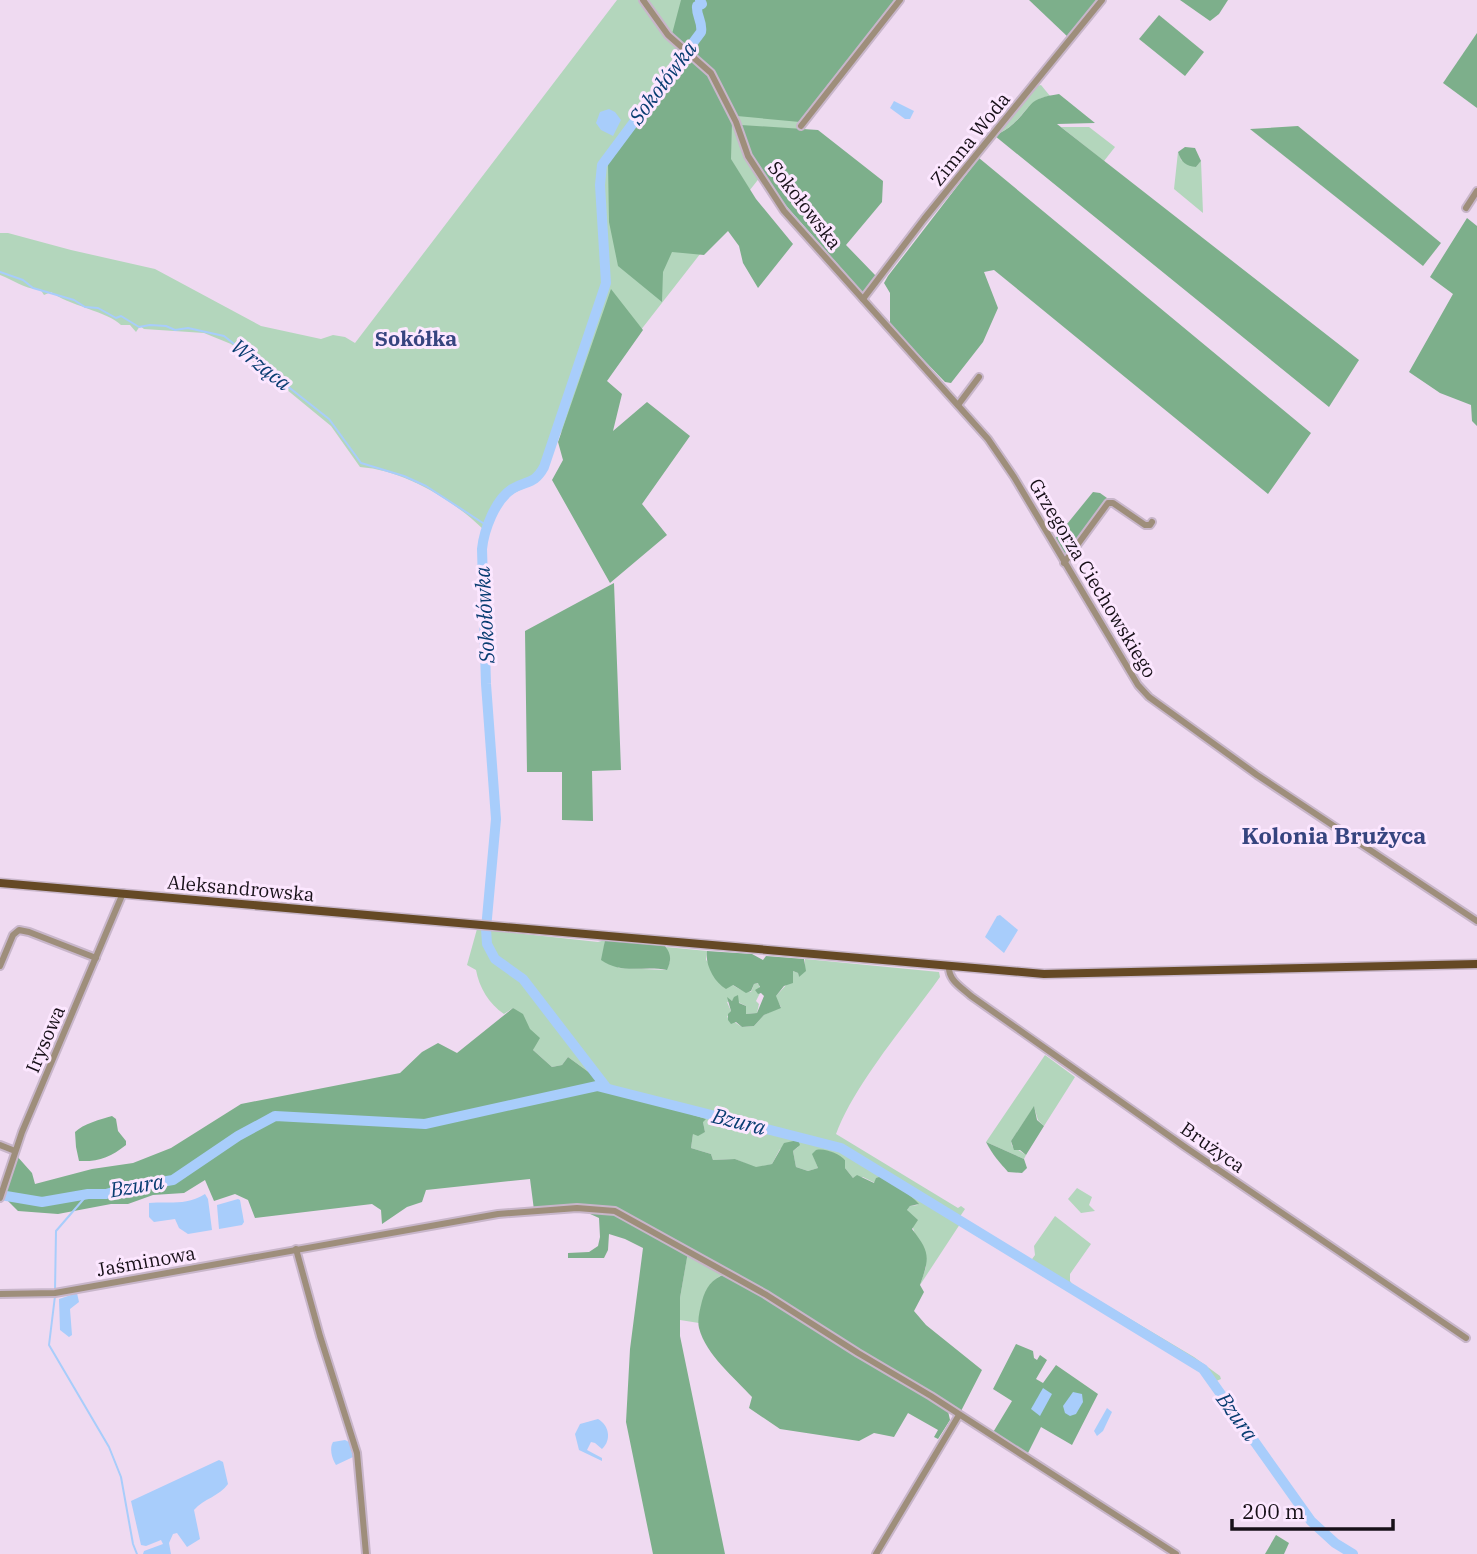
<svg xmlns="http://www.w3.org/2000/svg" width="1477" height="1554" font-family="'IBM Plex Serif',serif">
<rect width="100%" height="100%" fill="#efdaf1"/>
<g fill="#b3d6bc">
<path d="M617 0H898L552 444 540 470 530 481V486C505 495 500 503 491 527L483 529C452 499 403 470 360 467L331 426 231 344 204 333 144 329 140 326 136 332 130 325H121C109 312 67 305 51 292L44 295 40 289C25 290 14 280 0 275V233H8L71 250 155 269 261 326 321 339 333 335 345 337 355 343Z"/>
<path d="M1041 85 1050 96C1030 99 1028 110 1014 123 1008 129 1001 132 995 136L1036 86Z"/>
<path d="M1061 127H1089L1115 147 1104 161Z"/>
<path d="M1178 152 1181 160 1196 167 1201 161 1203 213 1174 189Z"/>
<path d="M477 929 598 942 605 940 603 954 619 968 666 970 670 961 666 947 707 951 706 960C718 971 734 992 751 992L754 984 759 983 760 993 756 1001 759 1004 757 1013 746 1014V1006L734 1000 727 1002 731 1011 727 1017 742 1027 754 1026 764 1015 781 1007 775 997 788 983 793 971 798 973 799 977 805 965V959L939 972 940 977C908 1022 855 1083 836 1134L958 1208 961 1206 965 1209 959 1218 962 1221 920 1285 926 1267 907 1210 910 1206 918 1205C909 1193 896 1186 886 1175L875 1183 863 1177 853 1178 845 1168V1160L829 1151 814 1158 818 1168 808 1171 796 1167 793 1151 798 1147 780 1149 772 1164 756 1168 735 1159 713 1160 711 1154 691 1148 693 1134 705 1132 703 1122 693 1115 609 1087 568 1057 562 1065 552 1067 533 1050 535 1045 526 1022 513 1008 504 1014C489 1004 479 987 476 970L467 965Z"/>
<path d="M1045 1055 1075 1077 1044 1126 1038 1120 1034 1107 1011 1141 1012 1146 1026 1155 1024 1159 986 1142Z"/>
<path d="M1077 1188 1092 1197 1089 1205 1095 1211 1081 1213 1068 1199Z"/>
<path d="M1055 1216 1091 1244 1070 1274V1281L1073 1285 1194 1357 1220 1376 1221 1379 1214 1382 1194 1362 1030 1262 1035 1255 1034 1246Z"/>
<path d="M688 1251 726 1273C705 1282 701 1302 699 1323L680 1320V1298Z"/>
</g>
<g fill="#7daf8b">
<path d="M681 0H897L800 122 737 116 713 70 672 34Z"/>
<path d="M1029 0H1099L1069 38Z"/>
<path d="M1180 0H1228L1219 14 1210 21Z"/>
<path d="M1159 15 1204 52 1185 76 1139 39Z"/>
<path d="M1477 33V108L1443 83Z"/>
<path d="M688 57 709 74 732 122 731 159 756 199 793 244 758 288 743 263 739 246 728 231 704 255 672 252 663 272 662 302 618 266 609 222 608 164Z"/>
<path d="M1059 94 1095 123 1057 124 1359 360 1329 407 995 136C1001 132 1008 129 1013 124 1034 105 1026 99 1059 94Z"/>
<path d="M741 125 818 130 883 181 882 202 846 245 876 276 864 294 774 192 751 155Z"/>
<path d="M1298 126 1441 243 1423 266 1250 129Z"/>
<path d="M1185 147 1195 148 1201 161 1196 167C1186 166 1181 162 1178 152Z"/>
<path d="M979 158 1311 433 1268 494 994 270 984 272 998 308 983 342 951 383 945 382 890 325V293L884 283 888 276Z"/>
<path d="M1467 218 1477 226V426L1472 421 1471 405 1440 393 1409 372 1453 294 1430 277Z"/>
<path d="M611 289 643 330 607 381 622 394 613 431 647 402 690 436 642 504 667 535 610 583 552 480 563 460 558 442Z"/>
<path d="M1093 492 1100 493 1107 498 1065 557 1054 540Z"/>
<path d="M614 583 621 770 592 771 593 821 562 820V772H527L525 631Z"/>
<path d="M605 940 665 946C672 955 671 961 667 970 644 965 622 975 601 960Z"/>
<path d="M707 951 752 954 763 960 766 956 804 959 806 971 799 977 798 973 793 971V983L784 986 776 996 781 1008 764 1015 754 1026 742 1027 736 1022 731 1024 728 1020V1014L731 1011 727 997 732 1001 734 997 738 995 739 1003 746 1006V1014L757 1013 764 996 761 993 758 994 755 990 760 987 758 983 754 984 751 991 746 993 733 985 726 989C714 982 705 965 707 951Z"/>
<path d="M513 1008 523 1014 530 1029 540 1038 533 1050 552 1067 562 1065 568 1057 609 1087 695 1109 693 1115 706 1119 703 1122 705 1132 698 1136 693 1134 691 1148 711 1154 713 1160 735 1159 756 1167 772 1164 784 1143 798 1140 800 1145 793 1151 796 1167 808 1171 818 1168 812 1154 816 1150C826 1148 839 1154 845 1160V1168L853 1178 857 1175 874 1183 876 1178 886 1175C896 1186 909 1193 919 1204L910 1206 907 1210 918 1220 912 1229C930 1252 930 1257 920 1285L924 1292 914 1311 926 1325 982 1370 960 1413 951 1407 948 1411 950 1420 938 1439 934 1437 938 1430 908 1413 894 1437 874 1433 859 1441 780 1429 749 1408 752 1397C735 1378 706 1355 699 1328 697 1320 700 1309 702 1301 706 1287 711 1280 725 1274L688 1252 680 1298V1336L725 1554H653L626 1422 630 1349 643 1248 625 1239 609 1234 608 1250 604 1258H568V1253L589 1252 598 1246 600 1237 599 1218 577 1208 534 1210 530 1179 426 1190 422 1202 407 1207 382 1224 381 1210 372 1204 255 1218 248 1200 235 1194 214 1201 205 1180 184 1193 153 1195 128 1204H111L58 1214 18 1211 6 1199 4 1191 16 1155 32 1173 35 1184 92 1169 133 1163 171 1148 241 1104 400 1073 422 1052 438 1043 457 1053Z"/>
<path d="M1034 1106 1037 1120 1044 1126 1026 1155 1020 1150H1014L1011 1141Z"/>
<path d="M112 1116 116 1119 118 1131 126 1141V1145C111 1157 98 1162 79 1161L76 1147 75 1132C83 1124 101 1119 112 1116Z"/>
<path d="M986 1142 1024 1159 1027 1168 1022 1173 1008 1172C1000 1163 992 1154 986 1142Z"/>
<path d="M1016 1344 1033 1351 1034 1358 1037 1360 1040 1355 1047 1360 1036 1379 1043 1383 1056 1365 1098 1394 1072 1445 1041 1427 1026 1457 992 1434 1012 1401 993 1389Z"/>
<path d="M1276 1535 1289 1543 1284 1554H1265Z"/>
</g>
<g fill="#a8cdfb">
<path d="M894 101 914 111 910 119H905L890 108Z"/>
<path d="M609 109 615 112 621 120 613 136 601 130 596 123 600 112Z"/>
<path d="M1000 915 1018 930 1004 953 985 937 997 916Z"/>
<path d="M205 1194 208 1199 212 1230 188 1234 179 1228 175 1219 154 1222 149 1217V1203C171 1201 185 1206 205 1194Z"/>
<path d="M238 1199 240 1200 244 1222 242 1225 219 1229 217 1205Z"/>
<path d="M77 1293 79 1302 70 1309 72 1335 69 1337 60 1330 59 1299Z"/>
<path d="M1043 1388 1052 1394 1040 1416 1031 1409Z"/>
<path d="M1073 1392 1082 1394 1083 1402 1076 1414 1070 1416 1065 1413 1063 1406Z"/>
<path d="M1107 1408 1112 1412 1103 1431 1097 1436 1094 1431Z"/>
<path d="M598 1419C609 1425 612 1440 602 1449L595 1443 591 1442 587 1450 602 1458V1461L579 1450 575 1434 580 1424Z"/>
<path d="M345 1440 349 1442 353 1457 336 1465C332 1459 329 1448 333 1442Z"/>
<path d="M219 1460 223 1462 228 1484C220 1496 203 1499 194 1510L200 1539 187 1547 177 1533 173 1534 169 1543 171 1554H143L144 1551 163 1544 161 1540 146 1546 141 1545 131 1501Z"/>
</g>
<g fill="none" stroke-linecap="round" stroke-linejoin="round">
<g stroke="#a8cdfb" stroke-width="2">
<path d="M0 272 23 280 33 288 74 300 85 307 98 308 116 318 121 316 139 327 150 325 166 326 175 330 188 328 224 336 329 419 361 463 404 476 426 486 489 527"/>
<path d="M55 1291 56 1231 88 1194"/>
<path d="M55 1296 49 1345 109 1447 121 1477 133 1544 137 1554"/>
</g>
<g stroke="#a8cdfb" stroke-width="10">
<path d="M606 1087 523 979 495 959 487 944 486 929 496 819 486 684 482 549C484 530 495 500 512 489 527 480 534 485 544 467L606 283 600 185 602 165 701 32C703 22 696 16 697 6L702 4 700 0"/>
<path d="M0 1195 42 1202 88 1194H106L131 1187 173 1180 238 1136 275 1116 425 1124 597 1086 841 1148 1203 1369 1311 1521 1335 1543 1353 1554"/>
</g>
<g stroke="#c8b6ca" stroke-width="10">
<g id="minor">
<path d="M643 0 668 35 711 73 736 122 748 156 784 211 988 439 1014 477 1138 685 1149 697 1257 775 1477 921"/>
<path d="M801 126 900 0"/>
<path d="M1466 208 1477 191"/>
<path d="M863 299 924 219 1102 0"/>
<path d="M958 405 979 377"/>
<path d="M1064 563 1108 503H1113L1145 525H1150L1152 522"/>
<path d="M0 966 13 935 19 930 29 932 96 958"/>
<path d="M949 966C948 980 961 987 971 996L1185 1147 1466 1338"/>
<path d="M0 1145 15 1151"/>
<path d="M0 1198 22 1132 123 893"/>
<path d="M296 1249 320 1336 357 1453 366 1554"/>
<path d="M0 1294 55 1293 498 1214 577 1208 615 1211 765 1294 858 1353 931 1396 1176 1554"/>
<path d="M876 1554 959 1415"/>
</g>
</g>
<g stroke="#c8b6ca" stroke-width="11">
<path id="major" d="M0 883 1044 974 1477 964"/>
</g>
<use href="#minor" stroke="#9e8e7b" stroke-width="6"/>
<use href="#major" stroke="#654925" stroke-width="8"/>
</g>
<g text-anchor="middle" stroke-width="6" stroke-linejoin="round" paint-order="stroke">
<g font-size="19" fill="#171018" stroke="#fce7ff">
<text transform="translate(970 139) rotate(-51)" y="7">Zimna Woda</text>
<text transform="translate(805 205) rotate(52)" y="7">Sokołowska</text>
<text transform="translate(1093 578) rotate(59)" y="7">Grzegorza Ciechowskiego</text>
<text transform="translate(241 888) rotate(5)" y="7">Aleksandrowska</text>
<text transform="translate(45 1039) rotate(-67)" y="7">Irysowa</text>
<text transform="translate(1213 1147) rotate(35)" y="7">Brużyca</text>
<text transform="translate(146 1261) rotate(-10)" y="7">Jaśminowa</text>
</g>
<g font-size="21" font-style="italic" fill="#093d72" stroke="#fce7ff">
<text transform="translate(663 83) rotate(-53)" y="7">Sokołówka</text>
<text transform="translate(261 365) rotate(38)" y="7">Wrząca</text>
<text transform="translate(485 615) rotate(-93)" y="7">Sokołówka</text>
<text transform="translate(739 1122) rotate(14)" y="7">Bzura</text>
<text transform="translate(137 1186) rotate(-10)" y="7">Bzura</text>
<text transform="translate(1237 1417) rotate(54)" y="7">Bzura</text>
</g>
<g font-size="21" font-weight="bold" fill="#36447f" stroke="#fce7ff">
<text x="416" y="346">Sokółka</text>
</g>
<g font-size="23" font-weight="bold" fill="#36447f" stroke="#fce7ff">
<text x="1334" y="844">Kolonia Brużyca</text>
</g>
</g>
<path d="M1232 1519v10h161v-10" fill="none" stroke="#171018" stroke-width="3.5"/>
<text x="1242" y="1519" font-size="21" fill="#171018" stroke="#fce7ff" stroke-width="5" paint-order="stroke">200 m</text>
</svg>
